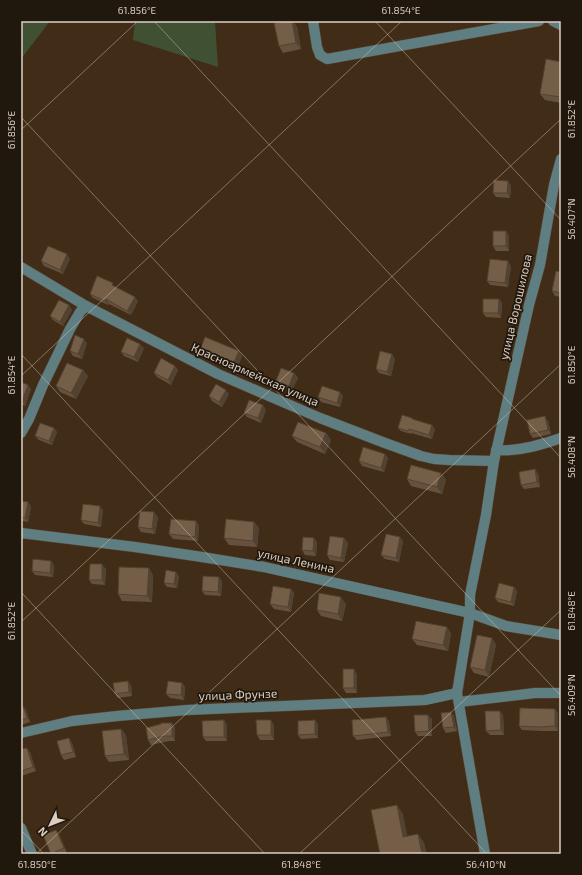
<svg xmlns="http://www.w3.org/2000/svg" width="582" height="875" font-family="'Exo 2',sans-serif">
<rect width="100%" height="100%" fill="#402c17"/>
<g fill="#405033">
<path d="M21 21H50L21 59Z"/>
<path d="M135 21H215L218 67 133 40Z"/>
</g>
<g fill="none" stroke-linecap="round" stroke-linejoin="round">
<g stroke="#5c4936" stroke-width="11">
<g id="minor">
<path d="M313 21 317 47 320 55 327 59 539 21"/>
<path d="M553 21 561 25"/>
<path d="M21 267 86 306 218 374 320 418 385 443 421 456 434 459 449 460 494 461"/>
<path d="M21 433 29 419 43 385 70 329 80 312 86 306"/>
<path d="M496 450C518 452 541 445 561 438"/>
<path d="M21 533 135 547 202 557 264 567 470 613 506 626 561 635"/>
<path d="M459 702 535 693H561"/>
<path d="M21 733 72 721 117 716 187 710 425 700 457 693"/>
<path d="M21 828 32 854"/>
<path d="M485 854 457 693 470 613V595L486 515 494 461 529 305 540 265 554 185 561 159"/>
</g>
</g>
<use href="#minor" stroke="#5e7e82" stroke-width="10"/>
</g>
<g fill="#65513d">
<path d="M287 21H293L297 27 301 49 283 53 279 46Z"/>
<path d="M561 62V103L545 100 540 94Z"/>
<path d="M511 185 510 198 496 197 493 193Z"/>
<path d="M506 231 509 236V251H496L493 246Z"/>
<path d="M70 259 63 274 44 266 41 261Z"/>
<path d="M511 266 508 287 490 285 487 281Z"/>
<path d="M561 272V297L555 296 552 291Z"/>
<path d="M115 287 138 301 131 315 109 304 108 305 93 298 90 294Z"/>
<path d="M499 299 502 303 501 318 486 317 483 313Z"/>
<path d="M69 305 72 310 63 326 53 320 50 316Z"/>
<path d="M87 343 82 359 73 356 70 351Z"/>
<path d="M219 344 239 351 242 356 237 369 203 354 200 350Z"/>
<path d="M144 348 138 362 124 356 121 352Z"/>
<path d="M395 359 391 376 379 373 376 369Z"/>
<path d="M175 366 178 370 171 385 157 377 154 373Z"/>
<path d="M83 370 88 376 76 399 60 392 56 386Z"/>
<path d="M294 373 298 378 292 390 279 385 276 381Z"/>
<path d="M21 382 31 389 25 406 21 404Z"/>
<path d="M229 394 222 407 212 401 209 396Z"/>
<path d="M343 396 340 407 321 402 318 397Z"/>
<path d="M266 410 261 423 247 417 244 413Z"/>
<path d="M412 418 413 419 435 429 432 439 411 433V434L401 431 398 428Z"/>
<path d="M548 421 551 434 533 438 530 434Z"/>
<path d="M54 428 57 432 52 445 39 440 35 436Z"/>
<path d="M326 433 331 440 325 454 297 442 292 436Z"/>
<path d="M385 454 388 458 384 472 362 466 359 461Z"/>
<path d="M441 473 446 480 442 494 411 486 407 479Z"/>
<path d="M538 473 540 487 524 489 521 485Z"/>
<path d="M21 501 28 502 31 507 28 522 21 521Z"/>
<path d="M103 510 101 527 84 524 81 520Z"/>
<path d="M158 517 155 534 141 532 138 527Z"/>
<path d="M196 521 199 526 198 541 173 539 169 534Z"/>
<path d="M254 522 259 528 257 547 229 545 224 538Z"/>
<path d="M344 538 348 543 344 562 330 560 327 555Z"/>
<path d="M403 541 399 562 385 559 381 555Z"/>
<path d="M317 542 316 556 305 555 302 550Z"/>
<path d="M51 561 54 566 53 577 35 575 32 571Z"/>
<path d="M106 569 105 585 92 584 89 580Z"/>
<path d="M153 575 152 602 122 601 118 594Z"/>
<path d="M179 576 177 588 167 587 164 583Z"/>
<path d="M222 581 221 596 205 595 202 591Z"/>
<path d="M514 587 517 591 514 606 498 602 495 598Z"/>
<path d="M291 589 294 593 291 612 274 609 270 604Z"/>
<path d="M346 604 342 621 321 616 317 610Z"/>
<path d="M451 633 448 651 417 645 412 639Z"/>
<path d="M492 638 496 645 489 677 474 673 470 667Z"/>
<path d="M357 674V693H346L343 688Z"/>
<path d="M182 683 185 687 184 700 170 698 166 694Z"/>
<path d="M131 685 132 696 118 698 115 694Z"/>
<path d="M21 706 26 710 30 722 21 725Z"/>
<path d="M500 711 503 715 504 735H490L486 731Z"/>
<path d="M451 712 454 716 457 731 446 733 443 728Z"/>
<path d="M558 713V731H542L522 730 519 726Z"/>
<path d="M432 719V736H418L415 732Z"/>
<path d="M224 720 227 725V741H206L203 737Z"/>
<path d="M315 720 318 724V738L301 739 298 735Z"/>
<path d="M389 721 391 736 357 740 353 736Z"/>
<path d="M274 725V740H260L257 735Z"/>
<path d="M175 727V741H169L151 745 148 740Z"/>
<path d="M121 729 126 735 129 760 109 762 105 756Z"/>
<path d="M72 743 76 757 64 760 61 755Z"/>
<path d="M21 749 30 752 36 771 21 776Z"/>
<path d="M59 834 67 853 64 854H51Z"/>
</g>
<g fill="#524232">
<path d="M292 21 297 27 301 49 296 43Z"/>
<path d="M508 181 511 185 510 198 507 193Z"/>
<path d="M506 231 509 236V251L506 246Z"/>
<path d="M67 254 70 259 63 274 60 270Z"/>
<path d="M508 261 511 266 508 287 505 283Z"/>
<path d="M135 297 138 301 131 315 127 311Z"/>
<path d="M106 299 109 304 108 305 105 301Z"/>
<path d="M499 299 502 303 501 318 498 313Z"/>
<path d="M69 305 72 310 63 326 60 322Z"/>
<path d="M84 339 87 343 82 359 78 354Z"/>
<path d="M140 344 144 348 138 362 134 357Z"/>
<path d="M239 351 242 356 237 369 233 364Z"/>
<path d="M392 354 395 359 391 376 387 372Z"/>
<path d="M175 366 178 370 171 385 168 380Z"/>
<path d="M83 370 88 376 76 399 71 393Z"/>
<path d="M294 373 298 378 292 390 289 386Z"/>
<path d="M28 385 31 389 25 406 22 401Z"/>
<path d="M226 390 229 394 222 407 219 402Z"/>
<path d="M340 392 343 396 340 407 337 403Z"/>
<path d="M263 405 266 410 261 423 258 418Z"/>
<path d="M545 416 548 421 551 434 548 430Z"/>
<path d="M432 425 435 429 432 439 429 435Z"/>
<path d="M54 428 57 432 52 445 49 441Z"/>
<path d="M326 433 331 440 325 454 320 447Z"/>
<path d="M385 454 388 458 384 472 381 468Z"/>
<path d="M535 469 538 473 540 487 537 482Z"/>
<path d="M441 473 446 480 442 494 437 487Z"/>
<path d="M28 502 31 507 28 522 25 518Z"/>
<path d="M100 506 103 510 101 527 98 523Z"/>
<path d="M154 512 158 517 155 534 152 529Z"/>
<path d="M196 521 199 526 198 541 195 537Z"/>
<path d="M254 522 259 528 257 547 253 541Z"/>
<path d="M400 537 403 541 399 562 396 558Z"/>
<path d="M314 538 317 542 316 556 313 551Z"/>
<path d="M344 538 348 543 344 562 341 558Z"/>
<path d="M51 561 54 566 53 577 50 573Z"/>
<path d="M102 564 106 569 105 585 102 580Z"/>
<path d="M149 568 153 575 152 602 147 596Z"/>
<path d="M176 572 179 576 177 588 174 584Z"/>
<path d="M219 577 222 581 221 596 218 592Z"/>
<path d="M514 587 517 591 514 606 511 602Z"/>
<path d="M291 589 294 593 291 612 288 607Z"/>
<path d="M341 597 346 604 342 621 338 614Z"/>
<path d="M447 627 451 633 448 651 443 645Z"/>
<path d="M492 638 496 645 489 677 485 670Z"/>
<path d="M354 669 357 674V693L354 688Z"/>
<path d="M128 681 131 685 132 696 129 692Z"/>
<path d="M182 683 185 687 184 700 181 695Z"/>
<path d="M23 706 26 710 30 722 27 718Z"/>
<path d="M555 709 558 713V731L555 726Z"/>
<path d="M500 711 503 715 504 735 501 730Z"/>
<path d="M451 712 454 716 457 731 454 727Z"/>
<path d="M428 715 432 719V736L429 731Z"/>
<path d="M386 717 389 721 391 736 388 732Z"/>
<path d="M224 720 227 725V741L224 737Z"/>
<path d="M271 720 274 725V740L271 735Z"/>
<path d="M315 720 318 724V738L315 734Z"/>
<path d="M172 723 175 727V741L172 736Z"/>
<path d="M121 729 126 735 129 760 124 754Z"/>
<path d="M69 738 72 743 76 757 73 752Z"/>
<path d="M27 748 30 752 36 771 33 767Z"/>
<path d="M397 805 403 814 409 845 403 837Z"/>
<path d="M56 830 59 834 67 853 64 848Z"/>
<path d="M418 834 424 842 427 854H422Z"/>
</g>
<g fill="#755e47" stroke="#524232">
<path d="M287 21H292L296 43 279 46 274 23Z"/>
<path d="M546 59 561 62V97L540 94Z"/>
<path d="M494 180 508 181 507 193H493Z"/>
<rect x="493" y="231" width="13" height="15"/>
<path d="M48 246 67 254 60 270 41 261Z"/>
<path d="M490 259 508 261 505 283 487 281Z"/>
<path d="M556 271 561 272V293L552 291Z"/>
<path d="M97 276 113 283 112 285 135 297 127 311 106 299 105 301 90 294Z"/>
<path d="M483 299H499L498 313H483Z"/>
<path d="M59 300 69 305 60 322 50 316Z"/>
<path d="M75 335 84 339 78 354 70 351Z"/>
<path d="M205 337 239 351 233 364 200 350Z"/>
<path d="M127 338 140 344 134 357 121 352Z"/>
<path d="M380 351 392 354 387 372 376 369Z"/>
<path d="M161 358 175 366 168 380 154 373Z"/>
<path d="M67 363 83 370 71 393 56 386Z"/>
<path d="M281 368 294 373 289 386 276 381Z"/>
<path d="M21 382 28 385 22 401H21Z"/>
<path d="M216 384 226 390 219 402 209 396Z"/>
<path d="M322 386 340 392 337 403 318 397Z"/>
<path d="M249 400 263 405 258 418 244 413Z"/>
<path d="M402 415 412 418V419L432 425 429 435 409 429 408 431 398 428Z"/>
<path d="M545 416 548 430 530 434 527 420Z"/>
<path d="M298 422 326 433 320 447 292 436Z"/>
<path d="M40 423 54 428 49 441 35 436Z"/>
<path d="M363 447 385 454 381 468 359 461Z"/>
<path d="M411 465 441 473 437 487 407 479Z"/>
<path d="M535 469 537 482 521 485 519 472Z"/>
<path d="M21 501 28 502 25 518 21 517Z"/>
<path d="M83 504 100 506 98 523 81 520Z"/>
<path d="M140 511 154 512 152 529 138 527Z"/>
<path d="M171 519 196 521 195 537 169 534Z"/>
<path d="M226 519 254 522 253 541 224 538Z"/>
<path d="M386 534 400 537 396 558 381 555Z"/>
<path d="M330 536 344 538 341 558 327 555Z"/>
<path d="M303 537 314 538 313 551 302 550Z"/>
<path d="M33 559 51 561 50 573 32 571Z"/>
<path d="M90 564H102V580H89Z"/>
<path d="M119 567 149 568 147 596 118 594Z"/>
<path d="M166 570 176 572 174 584 164 583Z"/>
<path d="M203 576 219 577 218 592 202 591Z"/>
<path d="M499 583 514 587 511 602 495 598Z"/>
<path d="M273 586 291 589 288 607 270 604Z"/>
<path d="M319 593 341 597 338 614 317 610Z"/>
<path d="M416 621 447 627 443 645 412 639Z"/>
<path d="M477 635 492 638 485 670 470 667Z"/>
<rect x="343" y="669" width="11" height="19"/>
<path d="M128 681 129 692 115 694 113 683Z"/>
<path d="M168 681 182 683 181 695 166 694Z"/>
<path d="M21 706H23L27 718 21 720Z"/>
<path d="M520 708 555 709V726L539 727 519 726Z"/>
<path d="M485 711H500L501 730 486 731Z"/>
<path d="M451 712 454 727 443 728 441 713Z"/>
<path d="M414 715H428L429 731 415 732Z"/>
<path d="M386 717 388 732 353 736 352 720Z"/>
<path d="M224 720V737H203L202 721Z"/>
<path d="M256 720H271V735H257Z"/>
<path d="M315 720V734L298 735V721Z"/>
<path d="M161 723H172V736H165L148 740 146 728 161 724Z"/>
<path d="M121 729 124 754 105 756 102 731Z"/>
<path d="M69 738 73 752 61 755 57 741Z"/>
<path d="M27 748 33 767 21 771V749Z"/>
<path d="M397 805 403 837 418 834 422 854H380L371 810Z"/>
<path d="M56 830 64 848 51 854 43 835Z"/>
</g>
<path fill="none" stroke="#dccec2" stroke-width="1" stroke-opacity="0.45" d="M154 21 561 458M375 21 561 220M21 117 561 696M21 130 138 21M21 354 487 854M21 376 402 21M21 592 265 854M21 622 561 119M21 830 44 854M36 854 561 364M299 854 561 610"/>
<g text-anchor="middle" stroke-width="3.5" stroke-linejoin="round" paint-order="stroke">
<g font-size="12" fill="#dccec2" stroke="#20170d">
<text transform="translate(516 307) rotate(-77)" y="4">улица Ворошилова</text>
<text transform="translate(255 375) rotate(24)" y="4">Красноармейская улица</text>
<text transform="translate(296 561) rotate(12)" y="4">улица Ленина</text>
<text transform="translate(238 695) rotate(-2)" y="4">улица Фрунзе</text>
</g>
</g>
<rect width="582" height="875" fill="none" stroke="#20170d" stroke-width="44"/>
<g transform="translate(50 825) rotate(227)" stroke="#20170d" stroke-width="3" paint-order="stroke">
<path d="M0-3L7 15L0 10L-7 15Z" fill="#dccec2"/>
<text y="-6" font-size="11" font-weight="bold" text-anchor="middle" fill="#dccec2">N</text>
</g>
<rect x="22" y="22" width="538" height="831" fill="none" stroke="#dccec2" stroke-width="1.5"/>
<g font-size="10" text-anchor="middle" fill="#dccec2">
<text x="137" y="14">61.856°E</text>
<text x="401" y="14">61.854°E</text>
<text transform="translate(571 119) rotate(-90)" y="4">61.852°E</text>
<text transform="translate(11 130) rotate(-90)" y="4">61.856°E</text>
<text transform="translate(571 219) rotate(-90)" y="4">56.407°N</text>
<text transform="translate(571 365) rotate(-90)" y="4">61.850°E</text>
<text transform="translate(11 375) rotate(-90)" y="4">61.854°E</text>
<text transform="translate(571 457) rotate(-90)" y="4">56.408°N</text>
<text transform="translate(571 611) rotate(-90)" y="4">61.848°E</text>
<text transform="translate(11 621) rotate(-90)" y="4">61.852°E</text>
<text transform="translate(571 695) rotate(-90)" y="4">56.409°N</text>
<text x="37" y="868">61.850°E</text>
<text x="301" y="868">61.848°E</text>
<text x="486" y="868">56.410°N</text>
</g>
</svg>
